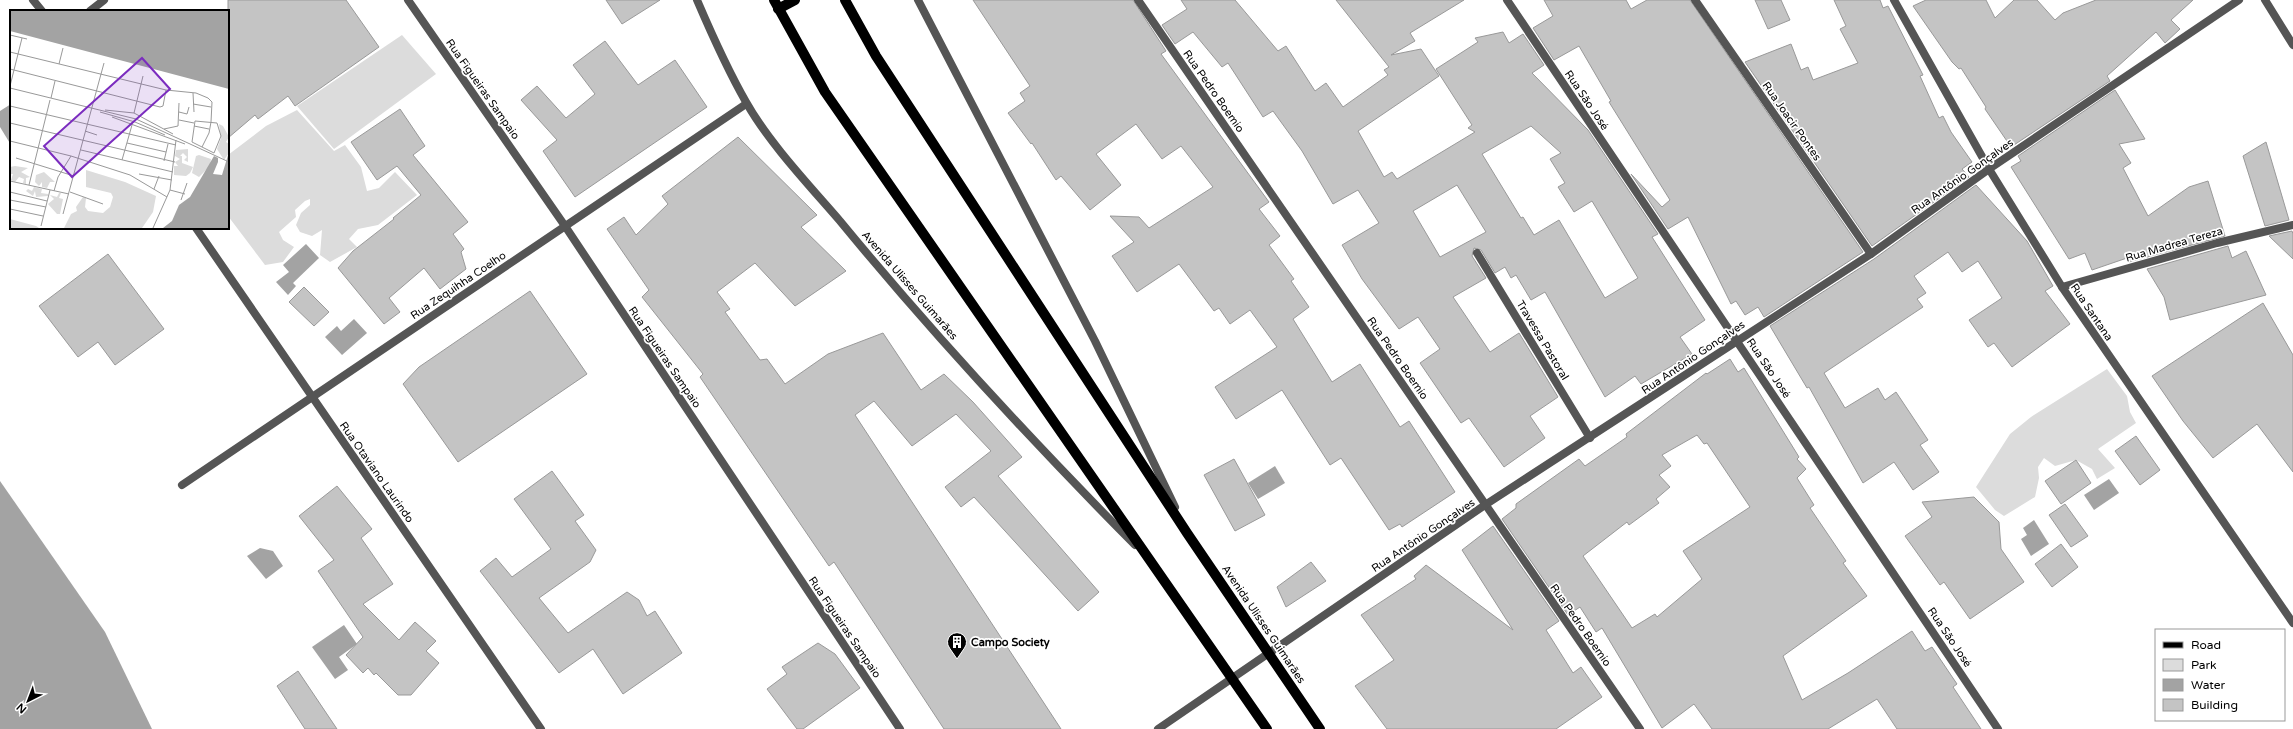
<svg xmlns="http://www.w3.org/2000/svg" width="2293" height="729" font-family="'Varela Round',sans-serif">
<rect width="100%" height="100%" fill="#fff"/>
<g fill="#dcdcdc">
<path d="M402 35 436 74 334 149 297 106Z"/>
<path d="M297 110 334 151 345 145 361 167 367 191 379 188 395 172 417 195 378 225 358 229 349 239 357 247 330 262 320 255 322 230 312 236 300 232 296 225 301 213 310 205V199L305 201 295 210 296 217 279 232 283 240 294 247 283 262 265 265 228 216V155L266 126Z"/>
<path d="M2107 369 2127 396 2130 412 2136 423 2098 449 2115 468 2097 479 2092 469 2076 460 2055 466 2044 458 2038 467 2039 478 2035 497 2004 516 1995 510 1976 487 2010 434 2031 417Z"/>
</g>
<g fill="#a3a3a3">
<path d="M11 104V145L0 127V111Z"/>
<path d="M306 244 319 258 293 283 296 286 288 295 276 282 289 272 283 265Z"/>
<path d="M354 319 367 333 342 355 325 337 337 326 341 331Z"/>
<path d="M1275 466 1285 483 1258 499 1248 483Z"/>
<path d="M2109 479 2119 493 2094 510 2084 495Z"/>
<path d="M0 481 105 632 152 729H0Z"/>
<path d="M2034 520 2049 544 2031 556 2021 539 2027 535 2023 528Z"/>
<path d="M260 548 273 551 283 566 266 579 247 556Z"/>
<path d="M344 625 357 644 339 657 348 670 335 679 312 647Z"/>
</g>
<g fill="#c4c4c4" stroke="#999" fill-rule="evenodd">
<path d="M228 0H346L379 47 295 106 288 96 258 119 255 115 228 138Z"/>
<path d="M606 0H660L622 24Z"/>
<path d="M973 0H1133L1166 51 1161 54 1269 202 1259 209 1280 236 1269 245 1294 279 1291 281 1309 307 1293 319 1332 382 1360 364 1400 427 1409 421 1455 492 1402 527 1400 524 1389 530 1341 458 1330 465 1282 390 1236 419 1215 387 1277 347 1250 310 1230 324 1219 308 1214 311 1179 264 1137 292 1112 256 1134 242 1110 216 1139 217 1149 228 1213 187 1181 146 1162 159 1136 124 1096 154 1121 185 1090 210 1061 176 1056 180 1032 143 1031 144 1008 113 1025 101 1020 93 1030 86Z"/>
<path d="M1181 0H1235L1278 51 1286 46 1315 91 1326 83 1343 107 1388 75 1384 70 1389 67 1336 0H1464L1410 33 1415 41 1391 55 1421 49 1439 76 1358 131 1384 177 1392 172 1397 179 1475 132 1468 128 1472 125 1436 69 1478 42 1475 38 1503 32 1509 43 1523 34 1544 65 1532 73 1588 130 1658 234 1652 237 1705 320 1680 337 1692 354 1641 384 1635 376 1605 397 1545 292 1531 300 1516 275 1511 278 1505 267 1495 273 1481 250 1474 248 1472 256 1486 278 1453 297 1490 352 1519 333 1558 397 1530 416 1545 438 1504 467 1469 418 1461 423 1420 363 1440 349 1418 317 1399 329 1362 279 1342 245 1379 223 1358 190 1333 204 1302 151 1273 111 1263 117 1228 63 1222 67 1193 32 1175 44 1162 25 1187 9ZM1531 126 1561 153 1550 159 1565 183 1558 187 1574 212 1592 201 1638 278 1605 298 1559 220 1534 235 1523 217 1521 218 1482 154ZM1457 185 1486 232 1440 257 1413 211Z"/>
<path d="M1544 0H1626L1631 9 1647 0H1690L1863 252 1764 317 1758 307 1745 315 1736 301 1731 304 1688 217 1668 229 1631 174 1662 207 1670 200 1609 102 1611 101 1579 46 1554 60 1533 28 1553 16Z"/>
<path d="M1755 0H1781L1790 20 1768 29Z"/>
<path d="M1834 0H1880L1883 8 1888 6 1923 75 1920 76 1939 118 1943 116 1951 132 1972 162 1962 169 1969 177 1872 246 1745 62 1791 44 1801 70 1808 67 1813 80 1858 63 1840 29 1846 26Z"/>
<path d="M1926 0H1986L1995 18 2014 0H2037L2055 20 2063 13 2096 0H2193L2171 20 2180 29 2165 43 2156 32 2107 76 2110 81 2011 147 1985 109 1986 107 1961 68 1959 69 1952 62 1913 6Z"/>
<path d="M605 41 638 85 675 60 707 107 575 197 543 151 557 140 521 100 537 86 566 118 595 94 573 65Z"/>
<path d="M2115 90 2145 139 2119 144 2131 163 2123 168 2148 216 2189 187 2208 181 2225 236 2129 262 2127 258 2092 270 2085 253 2069 259 2011 167 2021 161 2018 156Z"/>
<path d="M400 109 425 146 413 155 468 222 453 234 464 249 461 252 466 269 440 289 424 268 389 298 400 312 384 324 338 268 353 251 394 219 393 218 421 195 397 166 377 180 351 142Z"/>
<path d="M738 137 817 215 801 227 846 271 795 306 755 263 717 292 730 309 725 312 760 360 767 359 785 384 828 354 883 333 921 390 944 374 973 402 1022 457 998 476 1099 592 1078 611 974 497 961 507 945 487 991 451 956 414 912 446 874 401 855 415 1061 729H944L834 562 829 566 700 377 703 374 642 297 649 290 607 229 624 217 636 235 668 204 662 196Z"/>
<path d="M2266 142 2289 220 2265 226 2243 156Z"/>
<path d="M1976 185 2027 241 2053 286 2045 291 2070 324 2012 367 1994 343 1988 347 1969 320 2002 298 1978 261 1962 272 1948 252 1914 276 1926 293 1917 299 1923 307 1824 373 1845 408 1878 388 1885 400 1896 392 1928 440 1920 445 1939 472 1913 490 1894 462 1863 483 1809 387 1807 388 1770 326 1874 259Z"/>
<path d="M2292 231 2293 234V259L2269 236Z"/>
<path d="M2228 246 2232 258 2246 251 2266 295 2170 320 2164 297 2147 269Z"/>
<path d="M108 254 164 329 115 365 98 342 78 357 39 306Z"/>
<path d="M304 287 329 312 314 326 289 302Z"/>
<path d="M530 291 587 374 458 462 403 384 419 367Z"/>
<path d="M2263 303 2293 355V472L2257 424 2213 458 2183 421 2152 376Z"/>
<path d="M1730 359 1738 372 1744 368 1799 457 1797 459 1806 469 1797 478 1814 505 1810 508 1846 561 1843 563 1867 596 1783 656 1802 700 1848 673 1912 631 1925 651 1932 647 1957 684 1953 687 1981 729H1897L1877 699 1828 729H1712L1694 704 1662 728 1602 628 1596 632 1580 607 1568 615 1502 519 1516 508V504L1579 459 1585 466 1627 437 1626 434 1706 373 1707 374ZM1697 435 1704 444 1707 443 1750 507 1683 551 1702 579 1657 617 1655 614 1632 628 1583 556 1627 522 1629 525 1659 503 1656 499 1670 487 1659 475 1671 466 1662 455Z"/>
<path d="M2136 436 2160 470 2140 485 2115 451Z"/>
<path d="M1234 459 1265 515 1235 531 1204 475Z"/>
<path d="M2076 460 2091 483 2061 504 2045 481Z"/>
<path d="M552 471 584 515 575 521 596 550 590 562 539 598 568 633 627 592 639 600 647 616 655 611 682 653 623 694 593 649 559 673 480 571 496 558 512 577 551 549 514 499Z"/>
<path d="M337 486 372 529 361 538 393 584 363 604 399 640 415 622 436 641 426 651 439 663 411 695H398L376 673 374 675 368 668 363 673 346 655 363 637 318 571 334 560 299 516Z"/>
<path d="M1974 497 1999 522 2001 549 2024 582 1970 619 1944 582 1940 585 1905 536 1932 517 1922 502Z"/>
<path d="M2065 504 2088 536 2071 547 2049 515Z"/>
<path d="M1493 526 1559 621 1546 630 1573 673 1581 667 1602 697 1556 729H1387L1355 686 1394 660 1361 615 1416 579 1414 576 1426 565 1513 630 1462 550Z"/>
<path d="M2061 544 2078 567 2052 587 2035 564Z"/>
<path d="M1311 562 1326 581 1286 607 1277 587Z"/>
<path d="M818 643 835 654 860 688 803 729H797L767 689 787 674 782 667Z"/>
<path d="M298 671 337 729H305L277 686Z"/>
</g>
<g fill="none" stroke-linecap="round" stroke-linejoin="round">
<g stroke="#555" stroke-width="8">
<path d="M33 0 42 11"/>
<path d="M408 0 565 226 900 729"/>
<path d="M1138 0 1640 729"/>
<path d="M1507 0 1998 729"/>
<path d="M1695 0 1871 254"/>
<path d="M1894 0 1989 169 2062 287 2293 623"/>
<path d="M2265 0 2293 45"/>
<path d="M90 11 104 0"/>
<path d="M196 228 541 729"/>
<path d="M1477 253 1590 438"/>
<path d="M2062 287 2217 243 2293 225"/>
<path d="M182 485 746 104"/>
<path d="M1158 729 1485 505 1871 254 1989 169 2239 0"/>
</g>
<g stroke="#555" stroke-width="8">
<path d="M697 0C712 35 727 69 746 102 769 143 809 185 840 221 933 334 1032 441 1135 545"/>
<path d="M918 0 1095 341 1175 507"/>
</g>
<g stroke="#000" stroke-width="10">
<path d="M774 0 825 92 1267 729"/>
<path d="M845 0 876 56 1187 533 1320 729"/>
<path d="M778 9 795 0"/>
</g>
</g>
<defs>
<g id="building-pin" transform="scale(1)"><path d="M0 17L-7.5 6A9.5 9.5 0 1 1 7.5 6Z" fill="#000" stroke="#fff"/><path d="M-4-6H4V6H1V3H-1V6H-4ZM-2.5-4.3h1.7v1.8h-1.7ZM.8-4.3h1.7v1.8H.8ZM-2.5-1h1.7V.8h-1.7ZM.8-1h1.7V.8H.8Z" fill="#fff"/></g>
</defs>
<g fill-rule="evenodd">
<use href="#building-pin" x="957" y="642"/>
</g>
<g text-anchor="middle" stroke-width="3.5" stroke-linejoin="round" paint-order="stroke">
<g font-size="11" fill="#000" stroke="#fff">
<text transform="translate(483 89) rotate(55)" y="4">Rua Figueiras Sampaio</text>
<text transform="translate(1214 91) rotate(55)" y="4">Rua Pedro Boemio</text>
<text transform="translate(1587 100) rotate(56)" y="4">Rua São José</text>
<text transform="translate(1792 121) rotate(55)" y="4">Rua Joacir Pontes</text>
<text transform="translate(1962 176) rotate(-35)" y="4">Rua Antônio Gonçalves</text>
<text transform="translate(2174 244) rotate(-16)" y="4">Rua Madrea Tereza</text>
<text transform="translate(458 285) rotate(-34)" y="4">Rua Zequihha Coelho</text>
<text transform="translate(910 285) rotate(49)" y="4">Avenida Ulisses Guimarães</text>
<text transform="translate(2092 312) rotate(56)" y="4">Rua Santana</text>
<text transform="translate(1543 340) rotate(59)" y="4">Travessa Pastoral</text>
<text transform="translate(665 357) rotate(56)" y="4">Rua Figueiras Sampaio</text>
<text transform="translate(1693 357) rotate(-34)" y="4">Rua Antônio Gonçalves</text>
<text transform="translate(1398 358) rotate(55)" y="4">Rua Pedro Boemio</text>
<text transform="translate(1769 368) rotate(56)" y="4">Rua São José</text>
<text transform="translate(377 472) rotate(55)" y="4">Rua Otaviano Laurindo</text>
<text transform="translate(1423 535) rotate(-34)" y="4">Rua Antônio Gonçalves</text>
<text transform="translate(1264 624) rotate(56)" y="4">Avenida Ulisses Guimarães</text>
<text transform="translate(1581 625) rotate(55)" y="4">Rua Pedro Boemio</text>
<text transform="translate(845 627) rotate(56)" y="4">Rua Figueiras Sampaio</text>
<text transform="translate(1950 637) rotate(56)" y="4">Rua São José</text>
</g>
<g font-size="11" font-weight="bold" fill="#000" stroke="#fff" text-anchor="start">
<text x="971" y="646">Campo Society</text>
</g>
</g>
<g transform="translate(10 10)">
<rect width="219" height="219" fill="#fff"/>
<path d="M209 114 213 116 219 127 216 132 219 134V143L214 150 207 139 211 128ZM178 139V152L174 150 177 147 173 143 170 146H172V153L183 157 180 163 176 166 164 165V156H168L165 152 170 149 165 146 166 140ZM189 145 201 149 200 156 189 167 182 163 186 146ZM5 156 18 158 11 162 20 167 16 168V174L13 173 14 169 9 167 5 172 1 170 3 164H0V157ZM76 160 115 172 146 186 143 202 132 218H54L61 204 67 201 66 197 73 187 76 188 75 197 78 201 93 203 100 197 103 187 101 183 76 177ZM34 162 45 172H40L37 178 32 177V172L29 176 25 172 26 165ZM24 177 32 179 31 183 38 184V186L26 187 25 181 23 186 16 181 18 179 22 181ZM49 183H51L49 188 53 189 50 204H47L38 194 44 189 40 185 47 187ZM0 209 26 216 29 218H0Z" fill="#dcdcdc"/>
<path d="M0 1H219V79L0 21ZM219 142V218H153L162 211 169 195 180 187 204 146 208 148V152L203 164 212 165Z" fill="#a3a3a3"/>
<path fill="none" stroke="#999" stroke-width="1" d="M0 25 17 29M0 42 156 80 186 83 198 88 202 92 201 112 199 123 192 137M49 54 53 38M0 59 150 97 153 96 156 80M0 76 12 28M0 78 126 109 219 152M183 83 184 102M41 88 45 71M183 94 201 97M0 96 166 135M95 100 124 103 163 124M90 102 125 112 155 125M169 102 177 104 179 97M124 103 133 66M102 107 175 134M169 110 184 113M185 111 207 113 211 126 204 143 182 132ZM0 113 165 152M184 116 199 119M154 119 168 116 169 93M75 121 87 125M0 131 61 146 120 165 157 187M117 133 156 142M71 140 163 162M6 148 64 166M112 150 122 115M154 151 158 134M129 164 162 170M0 171 59 184M19 175 40 90M144 179 149 166M160 180 175 184M44 181 48 167 61 146M0 182 37 191M60 182 93 194M0 190 36 197M171 190 177 173M0 199 33 206M53 204 94 53M31 216 40 180M143 218 160 180 166 130"/>
<path fill="#7b2cbf" fill-opacity="0.15" stroke="#7b2cbf" stroke-width="2" d="M132 48 160 79 62 167 34 136Z"/>
<rect width="219" height="219" fill="none" stroke="#000" stroke-width="2"/>
</g>
<rect x="2155" y="629" width="130" height="92" fill="#ffffff" stroke="#999999"/>
<rect x="2163" y="642" width="20" height="6" fill="#000000" stroke="#999999"/>
<text x="2191" y="649" font-size="12" fill="#000000">Road</text>
<rect x="2163" y="659" width="20" height="12" fill="#dcdcdc" stroke="#999999"/>
<text x="2191" y="669" font-size="12" fill="#000000">Park</text>
<rect x="2163" y="679" width="20" height="12" fill="#a3a3a3" stroke="#999999"/>
<text x="2191" y="689" font-size="12" fill="#000000">Water</text>
<rect x="2163" y="699" width="20" height="12" fill="#c4c4c4" stroke="#999999"/>
<text x="2191" y="709" font-size="12" fill="#000000">Building</text>
<g transform="translate(28 701) rotate(222)" stroke="#ffffff" stroke-width="3" paint-order="stroke">
<path d="M0-3L7 15L0 10L-7 15Z" fill="#000000"/>
<text y="-6" font-size="11" font-weight="bold" text-anchor="middle" fill="#000000">N</text>
</g>
</svg>
